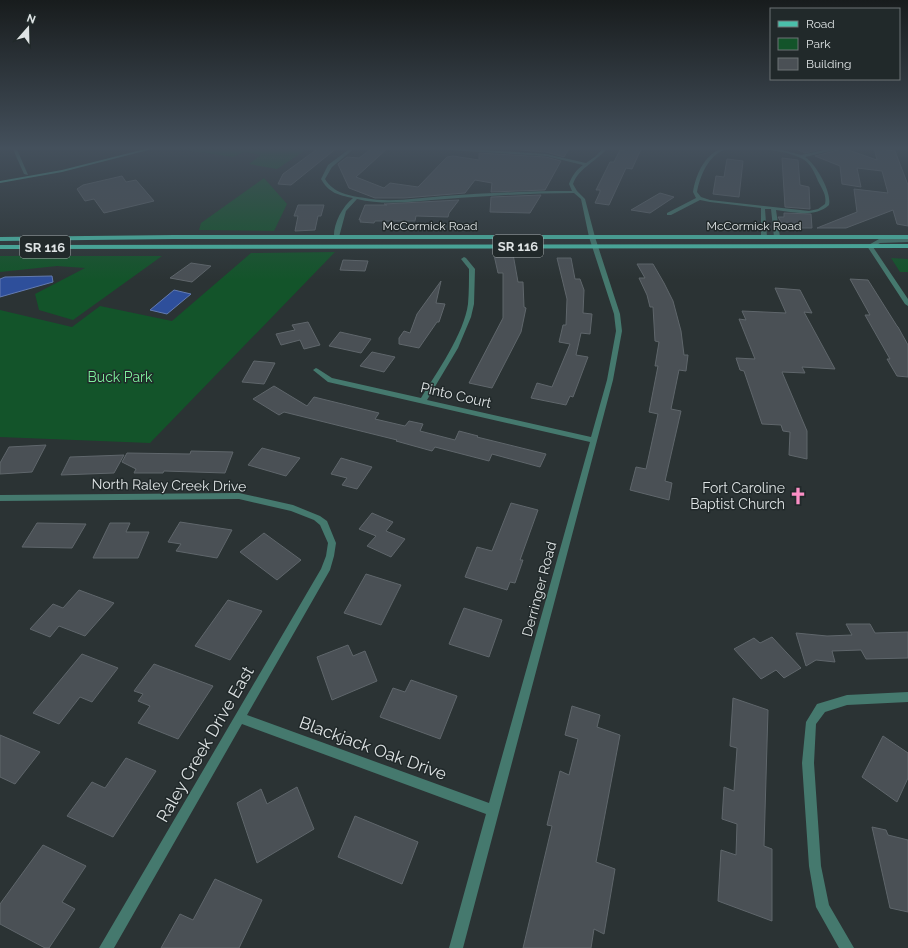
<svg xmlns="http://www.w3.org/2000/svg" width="908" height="948" font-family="Raleway,sans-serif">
<rect width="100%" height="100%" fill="#2b3334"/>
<g fill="#13542a">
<path d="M186 147H310L277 169 249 164 261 155 244 152 233 157 178 149Z"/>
<path d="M264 178 287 204 274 231 199 230 201 223Z"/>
<path d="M335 252 150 443 0 437V310L72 327 100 306 172 321 251 253Z"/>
<path d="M0 256H162L73 320 39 310 35 294 85 268 57 266 0 272Z"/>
<path d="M891 258 908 259V272H900Z"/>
</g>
<g fill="#2e4f9b" stroke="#637bb1">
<path d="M52 276 53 282 0 297V279L5 277Z"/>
<path d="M174 290 191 294 167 314 150 310Z"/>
</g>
<g fill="#4a5055" stroke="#5f666b">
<path d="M320 147H338L291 185 278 184 283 174Z"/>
<path d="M374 147H389L356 177 384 188 390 183 418 187 447 157 453 156 479 160V153L546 157 561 161 545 190 491 192 492 183 475 180 465 193 404 198H375L349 188 338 164 347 157 359 158Z"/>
<path d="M480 147H570L564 157 546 152Z"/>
<path d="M627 147H642L632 169 626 168 609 205 595 203 600 192V190H596L610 162H614L620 150H625Z"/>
<path d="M794 147H831L805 153 794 148Z"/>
<path d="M840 147 877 160 874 148 895 151 908 185V226L897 224 893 210 846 228H817L857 212 854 189 888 193 882 171 857 168 861 187 842 184 840 166 815 156 838 150Z"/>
<path d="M782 158 798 160 800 185 809 187 810 209 785 207Z"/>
<path d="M727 159 743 161 739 197 713 194 716 176 724 177Z"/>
<path d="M122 176 126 182 136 180 154 201 104 213 94 199 85 201 77 189 83 185Z"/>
<path d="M660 193 674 197 650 213 631 210Z"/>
<path d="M541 195 530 213 490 212 491 197Z"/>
<path d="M459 200 449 213 448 217 416 216 415 221H375L374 223 360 222 361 220H359L365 205H387L384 204Z"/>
<path d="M298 205H324L321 216H318L315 230 295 231 298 216H294Z"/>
<path d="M784 213 811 214 812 228H785L778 217H784Z"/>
<path d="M513 254 518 282H523L524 307 526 308 521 332 492 388 469 383 503 318V273H498L494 255Z"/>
<path d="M557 258H571L575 279H580L584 290 583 313 592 314 590 334 581 333 576 355 588 357 573 397 570 396 566 405 531 398 537 383 552 387 570 344 559 342 563 325H566L567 299Z"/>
<path d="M343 260 368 261 365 271 340 270Z"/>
<path d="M191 263 211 266 192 282 170 278Z"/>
<path d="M637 264H653L664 283 673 301 681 331 684 355H688L686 371 679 370 671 409 681 411 665 481 672 483 669 500 630 490 636 467 646 469 658 414 649 412 658 366H655L659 342 655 341 653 307H650L647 295 639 278H645Z"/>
<path d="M850 279 868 280 897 326 898 327 908 345V377L897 376 887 359H890L865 315H870Z"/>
<path d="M441 281 436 303 445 304 439 322H437L419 348 399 344V338L404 331 410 333 417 314Z"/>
<path d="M775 288 800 290 812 313 804 312 835 369 802 367 805 373 782 372 807 431V459L789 455 790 432 783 431 781 425 762 424 744 371 740 370 736 358 755 359 739 319 746 320 742 311 786 313Z"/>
<path d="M308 322 320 345 304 349 300 340 281 345 276 334 295 330 292 325Z"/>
<path d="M340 332 371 339 361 353 329 346Z"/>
<path d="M372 352 395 357 384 372 360 366Z"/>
<path d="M254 361 275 363 264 384 242 382Z"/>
<path d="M274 386 307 406 314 397 379 413 375 419 405 426 409 421 423 424 420 431 455 440 459 431 478 436 477 437 546 454 540 467 492 454 489 461 435 447 432 451 396 441 397 440 284 412 279 415 253 399Z"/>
<path d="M46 445 32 472 0 474V463L9 447Z"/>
<path d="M262 448 300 458 286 476 248 465Z"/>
<path d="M191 451 233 452 225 473 164 471 163 473H134L136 469 122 462 127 453 190 454Z"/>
<path d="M124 455 114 473 61 475 70 457Z"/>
<path d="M341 458 372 467 357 489 342 485 347 478 331 474Z"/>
<path d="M511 503 538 510 520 560H523L515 583 510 582 507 590 465 577 477 547 492 551Z"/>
<path d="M372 513 393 522 386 531 405 539 391 557 367 546 376 536 359 529Z"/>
<path d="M180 522 232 530 217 558 176 551 181 544 168 542Z"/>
<path d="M37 523 86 524 72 548 22 547Z"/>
<path d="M110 523H130L126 532H149L138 558H93Z"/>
<path d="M264 533 301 560 277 580 240 552Z"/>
<path d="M366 574 401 585 381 625 344 613Z"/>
<path d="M79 590 114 603 85 636 59 626 50 637 30 629 53 604 63 608Z"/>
<path d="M228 600 262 611 230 660 195 646Z"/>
<path d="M464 608 502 620 489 657 449 644Z"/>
<path d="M846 624H870L875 633 908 632V658L866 659 861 650 832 651 835 662 816 660 806 666 796 633 827 636 852 635Z"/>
<path d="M772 637 801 668 784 678 776 670 761 679 734 649 754 638 760 643Z"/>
<path d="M348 645 353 656 365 651 377 681 332 700 317 657Z"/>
<path d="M82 654 118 668 92 702 80 697 59 724 33 713Z"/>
<path d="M154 664 213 686 178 739 138 723 150 706 138 701 143 694 134 691Z"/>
<path d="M411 680 457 696 440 739 380 717 393 688 405 692Z"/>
<path d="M733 698 768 710 764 846 772 849V921L718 901 721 850 736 855 737 824 722 819 724 787 734 791 737 748 730 746Z"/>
<path d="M572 706 600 715 597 727 620 735 596 862 615 869 604 934 594 929 591 948H523L552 826 547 825 560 771 569 775 578 739 565 735Z"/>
<path d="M0 735 40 752 15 784 0 777Z"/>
<path d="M883 736 908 753V778L897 802 862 777Z"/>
<path d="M126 758 156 771 113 837 67 816 92 782 105 788Z"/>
<path d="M297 787 314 829 257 863 237 803 261 789 267 804Z"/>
<path d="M355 816 418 842 402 884 338 857Z"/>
<path d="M872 827 886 830 888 835 908 840V912L890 908Z"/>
<path d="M43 845 86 866 62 902 75 909 49 948H45L0 924V904Z"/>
<path d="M215 879 262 900 239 948H161L180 914 193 920Z"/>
</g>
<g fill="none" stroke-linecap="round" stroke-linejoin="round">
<g fill="#45796e" fill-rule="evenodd">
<path d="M12 147H16L28 175 24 174Z"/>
<path d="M352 147H356L332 167 325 179C333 193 350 196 365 198 390 203 418 198 444 196 487 193 529 191 572 191L569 184C572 176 576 170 583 165L546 156 417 148 415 147H436L546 154 586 163 596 156 604 147H608C598 161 579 167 573 184L577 191 585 199 595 237 620 314 622 331 613 380 463 948H449L486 814 242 724 114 948H99L321 569 326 556 328 543 320 525 314 520 291 511 239 499 0 501V495L239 493 293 505 320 516 327 521 336 543 334 556 330 570 247 715 489 803 590 442 328 382 313 370 316 368 318 369 332 378 421 398C437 372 464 334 468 304 469 292 469 280 469 269L461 259 464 257 466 258 475 269 474 304 471 317 458 348 427 400 591 437 607 380 616 331 614 314 589 237 581 199 574 193C531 193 489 196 445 199 417 201 385 206 357 199L346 211 339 237 334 238C333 224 342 207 353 198 338 195 329 193 321 179L328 165Z"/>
<path d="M727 147 764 148 782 150 801 155 838 147V149L805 157C816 164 832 192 829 205 815 218 793 212 776 210L780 237 777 239 774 237 771 209H765L767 237 764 239 761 237V208L710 202 700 200 671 215H667V213L696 198 693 192C696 173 706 151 727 147ZM740 148C759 149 792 150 807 162 812 167 815 174 818 181 822 189 827 195 825 204L818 209 809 211 710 200 701 197 697 192C700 176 708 156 724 150 729 148 735 149 740 148Z"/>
<path d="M908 238V242L880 243 873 247 908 299V306L905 304 867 246 879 239Z"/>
<path d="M908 692V702L847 705 825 712 816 724 814 763 821 866 829 905 854 948H839L816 907 809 866 802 763 806 722 817 704 847 695Z"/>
</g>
<path fill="#4aa190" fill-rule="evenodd" d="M153 147H160L62 172 0 183V181L62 170Z"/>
<g fill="#4abfaa" fill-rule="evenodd">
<path d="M174 235H908V239H174L0 241V237Z"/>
<path d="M908 244V248L0 249V245Z"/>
</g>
</g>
<linearGradient id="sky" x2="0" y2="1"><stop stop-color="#181c1d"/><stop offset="0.53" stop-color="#44505c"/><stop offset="1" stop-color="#44505c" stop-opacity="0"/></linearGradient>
<rect width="908" height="280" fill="url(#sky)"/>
<defs>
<g id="church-bare" transform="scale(1.38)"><path d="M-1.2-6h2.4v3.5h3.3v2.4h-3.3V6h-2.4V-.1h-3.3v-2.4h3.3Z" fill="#fb8fc5" stroke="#21292a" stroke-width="2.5" paint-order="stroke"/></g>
</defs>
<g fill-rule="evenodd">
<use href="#church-bare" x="798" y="496"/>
</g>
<g text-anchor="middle" stroke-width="3" stroke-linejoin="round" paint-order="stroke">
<g font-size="12" fill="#dee3e4" stroke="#21292a">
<text x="430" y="230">McCormick Road</text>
<text x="754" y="230">McCormick Road</text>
</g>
<g fill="#21292a" stroke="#a5abac" stroke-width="1">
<rect x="493" y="235" width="50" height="22" rx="3"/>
<rect x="20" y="236" width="50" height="22" rx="3"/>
</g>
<g font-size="13" font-weight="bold" fill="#dee3e4">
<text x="518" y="251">SR 116</text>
<text x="45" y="252">SR 116</text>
</g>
<g font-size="14" fill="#7ef29d" stroke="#21292a">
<text x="120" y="382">Buck Park</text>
</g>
<g font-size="14" fill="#dee3e4" stroke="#21292a">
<text transform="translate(456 395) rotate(13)" y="5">Pinto Court</text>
<text transform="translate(169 485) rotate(1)" y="5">North Raley Creek Drive</text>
<text transform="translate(539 589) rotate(-75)" y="5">Derringer Road</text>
</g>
<g font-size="14" fill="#dee3e4" stroke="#21292a" text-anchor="end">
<text x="785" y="493">Fort Caroline<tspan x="785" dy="16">Baptist Church</tspan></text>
</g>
<g font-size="17" fill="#dee3e4" stroke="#21292a">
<text transform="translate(205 744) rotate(-60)" y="6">Raley Creek Drive East</text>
<text transform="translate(373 748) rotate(20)" y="6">Blackjack Oak Drive</text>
</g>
</g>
<rect x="770" y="8" width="130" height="72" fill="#21292a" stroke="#6d7374"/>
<rect x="778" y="21" width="20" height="6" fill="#4abfaa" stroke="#6d7374"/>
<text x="806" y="28" font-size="12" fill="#dee3e4">Road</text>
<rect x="778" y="38" width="20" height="12" fill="#13542a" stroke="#6d7374"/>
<text x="806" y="48" font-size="12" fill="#dee3e4">Park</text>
<rect x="778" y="58" width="20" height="12" fill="#4a5055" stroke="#6d7374"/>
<text x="806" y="68" font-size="12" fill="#dee3e4">Building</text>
<g transform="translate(28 28) rotate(20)" stroke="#21292a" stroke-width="3" paint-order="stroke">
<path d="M0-3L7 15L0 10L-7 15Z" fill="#dee3e4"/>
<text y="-6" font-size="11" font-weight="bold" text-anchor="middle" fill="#dee3e4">N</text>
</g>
</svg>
